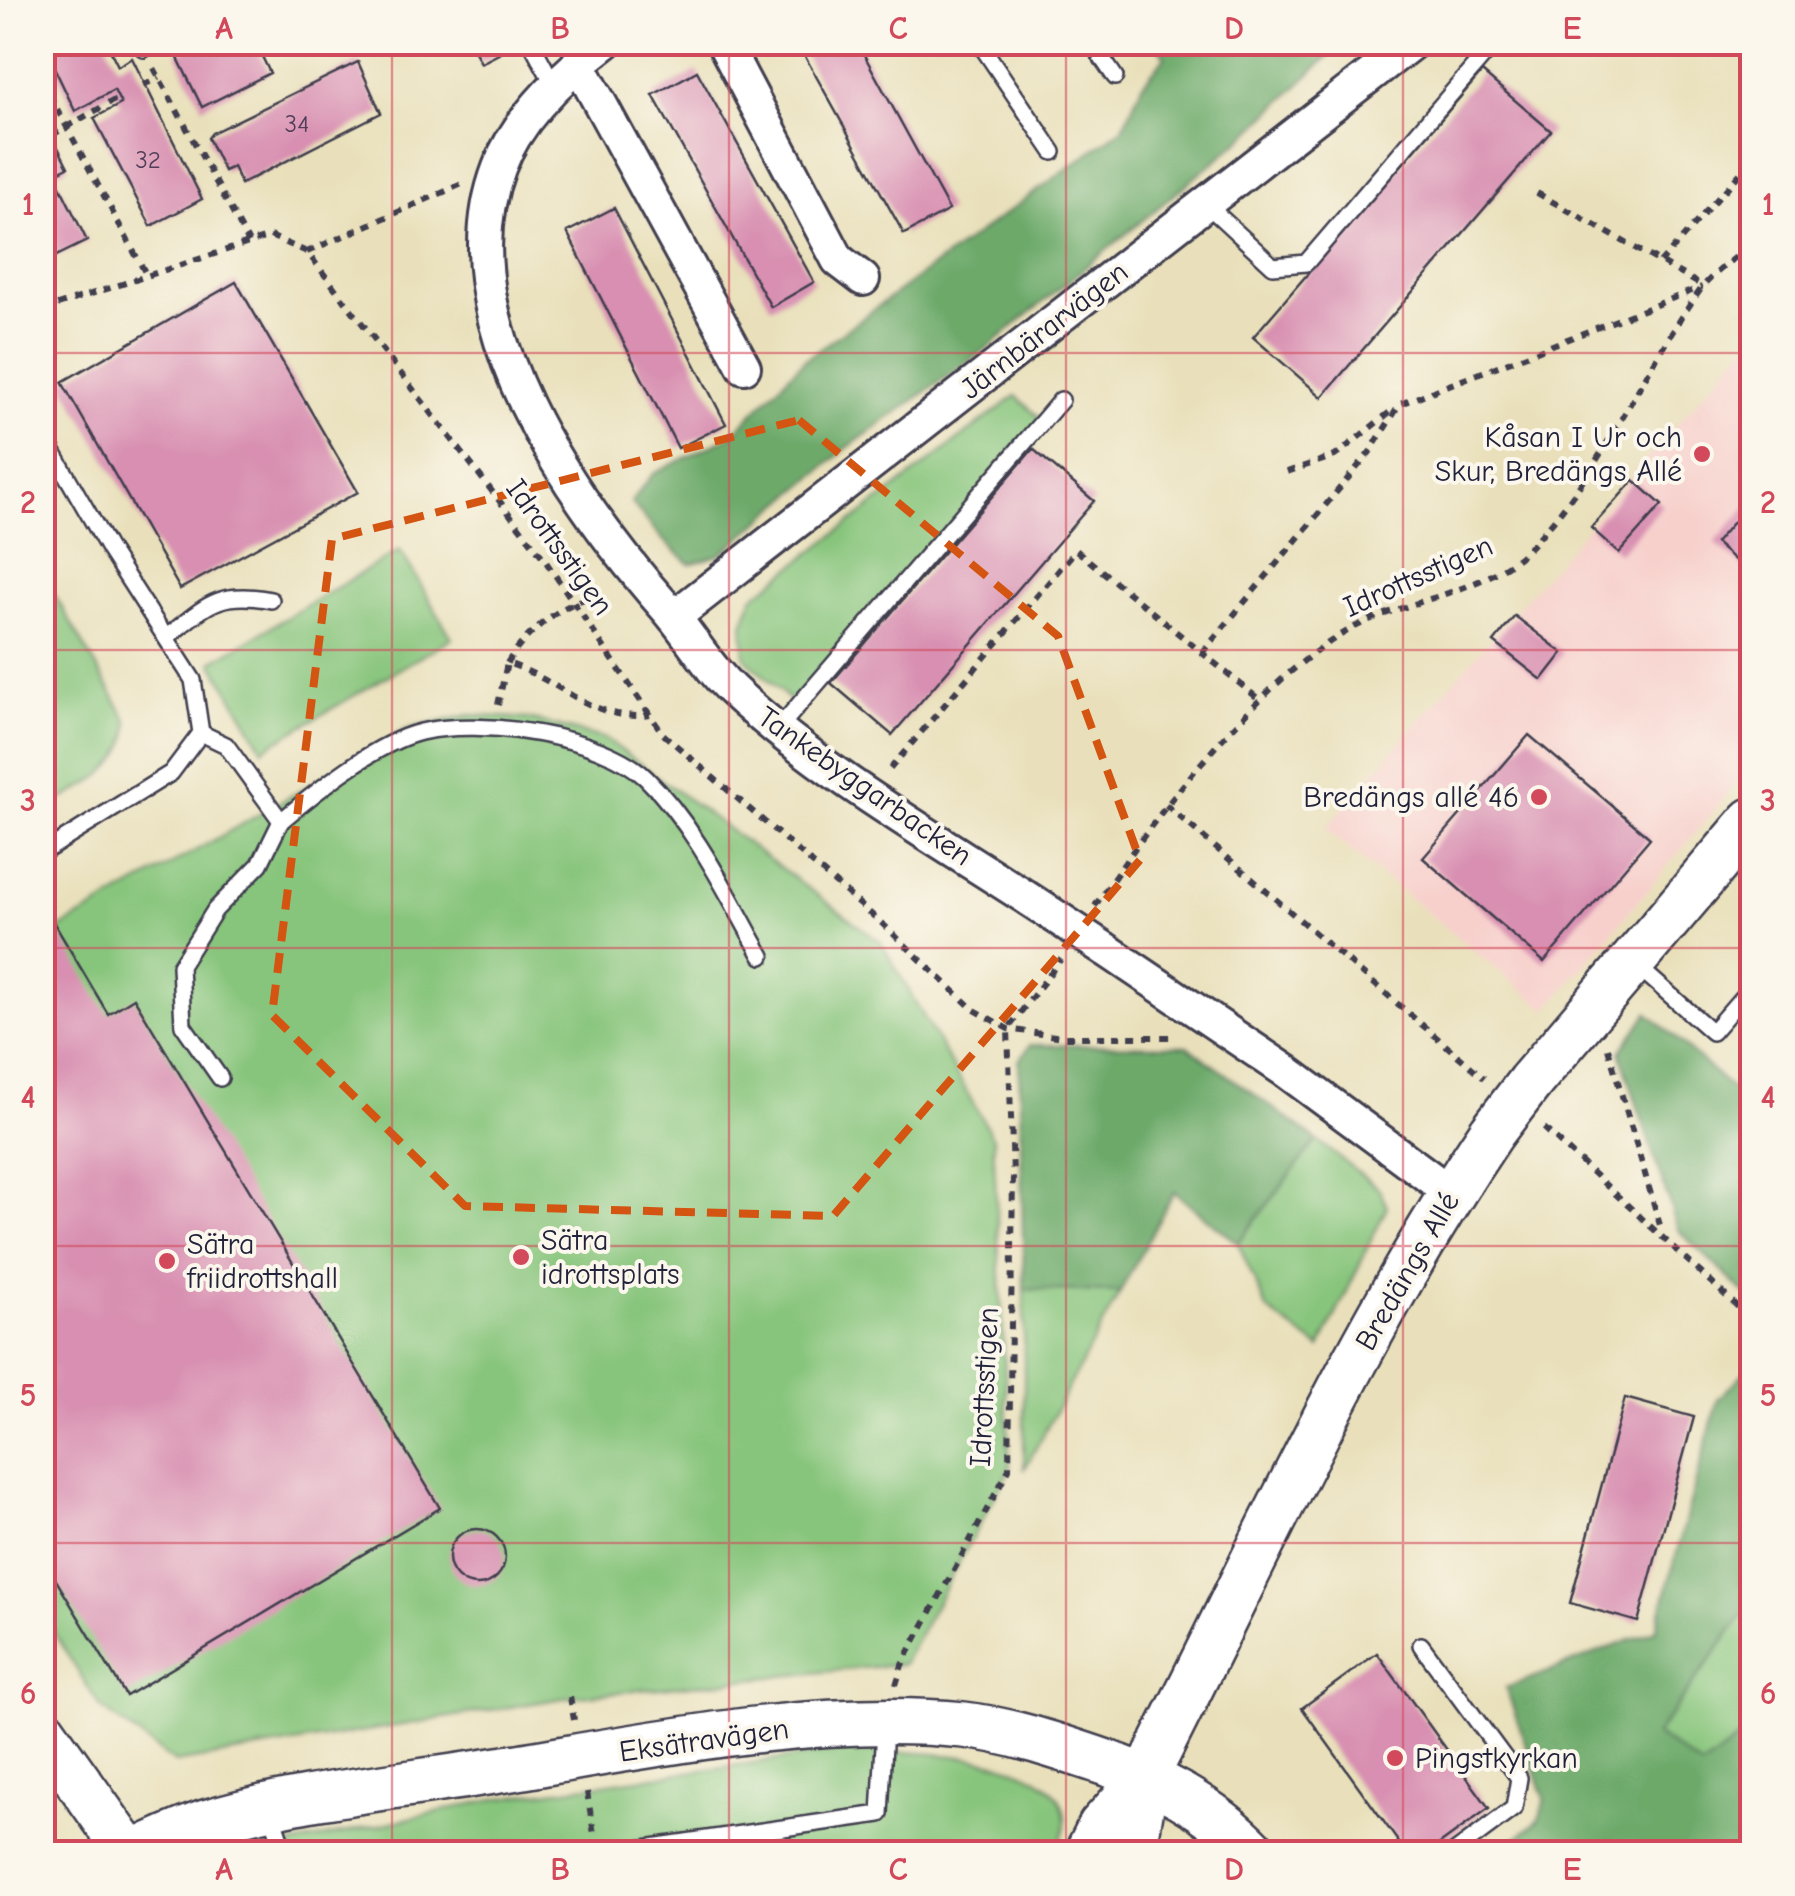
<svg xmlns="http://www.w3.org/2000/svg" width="1795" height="1896" font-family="'Comic Neue',sans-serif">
<rect width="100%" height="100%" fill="#fbf7ec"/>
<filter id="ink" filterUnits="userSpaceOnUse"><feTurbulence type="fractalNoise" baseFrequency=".01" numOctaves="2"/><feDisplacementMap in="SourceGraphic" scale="20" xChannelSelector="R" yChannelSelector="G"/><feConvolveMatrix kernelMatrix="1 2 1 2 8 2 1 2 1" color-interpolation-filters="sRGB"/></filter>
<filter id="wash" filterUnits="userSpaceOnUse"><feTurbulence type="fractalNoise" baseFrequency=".0048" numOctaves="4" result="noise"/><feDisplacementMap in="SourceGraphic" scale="40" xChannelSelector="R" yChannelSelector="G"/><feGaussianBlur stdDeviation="2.25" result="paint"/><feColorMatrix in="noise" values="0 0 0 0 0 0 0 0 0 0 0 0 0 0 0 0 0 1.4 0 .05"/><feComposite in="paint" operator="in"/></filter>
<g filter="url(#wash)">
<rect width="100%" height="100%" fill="#e9e0bb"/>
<path fill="#f7d0cc" d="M1752 338V765L1547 1010 1325 829Z"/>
<g fill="#87c57b" stroke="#54745b" stroke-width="2.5">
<path d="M1016 396 1043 421 795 705 745 658 743 624 753 597Z"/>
<path d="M400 550 452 638 263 749 212 662Z"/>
<path d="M43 575 128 721C132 770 79 788 43 810Z"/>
<path d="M470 715 529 719 606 739 881 942 993 1138 1010 1469 903 1664 570 1697 175 1763 101 1708 43 1616V938L408 729Z"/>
<path d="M1317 1140 1380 1190 1387 1207 1320 1348 1268 1311 1238 1243Z"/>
<path d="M1024 1289 1120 1292 1024 1470Z"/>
<path d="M1752 1602V1729L1702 1767 1656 1735Z"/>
<path d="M833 1752C885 1752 1070 1744 1065 1825 1065 1834 1057 1845 1053 1854H251L494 1799Z"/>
</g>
<g fill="#6daa6b" stroke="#486653" stroke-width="2.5">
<path d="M1156 43H1342L1250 132 987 348 847 448 720 555 690 564 663 540 631 502 653 474 732 435 803 361 1123 128 1142 85 1165 57Z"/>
<path d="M1648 1013 1752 1107V1300L1678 1230 1620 1052Z"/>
<path d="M1030 1045 1187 1046 1317 1140 1238 1243 1174 1192 1120 1292 1024 1289 1019 1061Z"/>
<path d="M1752 1365V1602L1656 1735 1702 1767 1752 1729V1853H1508L1504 1848 1539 1820 1545 1799 1506 1688 1656 1630 1718 1399Z"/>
</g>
<g id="blocks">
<g fill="#d88fb1">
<path d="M42 42H106L118 66 132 58 202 199 151 226 94 118 121 104 114 90 75 111Z"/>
<path d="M200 42H255L270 73 202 107 176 54Z"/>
<path d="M470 42H510L512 47 481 63Z"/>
<path d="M797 42H857L949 210 904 234Z"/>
<path d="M358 62 381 113 241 184 233 167 224 171 208 138 212 133Z"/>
<path d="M697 71 814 282 771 307 653 95Z"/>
<path d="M1482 72 1551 131 1322 397 1253 337Z"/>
<path d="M42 116 68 167 54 174 87 241 42 263Z"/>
<path d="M614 208 726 424 678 448 567 232Z"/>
<path d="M236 282 358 492 180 589 62 382Z"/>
<path d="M1033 449 1094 501 892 735 831 683Z"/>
<path d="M1634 480 1662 505 1619 553 1591 528Z"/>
<path d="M1752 500V575L1715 543Z"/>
<path d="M1515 616 1563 653 1542 680 1494 642Z"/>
<path d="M1529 735 1650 838 1544 962 1423 858Z"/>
<path d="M54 923 108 1014 134 998 440 1508 126 1696 42 1557V929Z"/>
<path d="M1625 1398 1694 1417 1638 1622 1570 1603Z"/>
<circle cx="477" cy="1557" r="28"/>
<path d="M1377 1653 1489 1808 1426 1854H1407L1302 1708Z"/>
</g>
</g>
</g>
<g filter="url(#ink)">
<use href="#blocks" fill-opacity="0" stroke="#403e4e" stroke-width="2.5"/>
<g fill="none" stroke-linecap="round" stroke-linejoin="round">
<g stroke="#403e4e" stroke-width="20">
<g id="lane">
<path d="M141 42 144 49"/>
<path d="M531 42 555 87"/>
<path d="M979 42 1053 152"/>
<path d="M1091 42 1115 77"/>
<path d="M1205 203 1273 266 1306 263 1486 53 1478 42"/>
<path d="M42 433 110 551 193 680 201 733 171 773 42 853"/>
<path d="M167 637C207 605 218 590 271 600"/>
<path d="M778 729 1061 400"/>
<path d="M201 733 226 745 281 821 260 864 215 910 180 966 183 1025 220 1078"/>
<path d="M281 821C317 791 375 743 421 732 479 718 602 735 646 778 696 827 728 896 762 956"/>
<path d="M1634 963 1712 1032 1752 986"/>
<path d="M1421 1645 1519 1778 1514 1808 1452 1854"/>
<path d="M271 1812 285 1854"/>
<path d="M603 1854 880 1814 885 1728"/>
</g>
</g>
<g stroke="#403e4e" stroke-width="38">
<g id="street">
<path d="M606 42C564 74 517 118 499 168 442 318 573 502 667 609 690 635 708 668 733 691 827 778 944 843 1050 913"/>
<path d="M723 42 838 260 863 279"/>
<path d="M578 63 744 367"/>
<path d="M674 617 1413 42"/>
<path d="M1105 949 1286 1071 1451 1193"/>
</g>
</g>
<g stroke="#403e4e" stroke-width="50">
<g id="secondary">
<path d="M1530 1082 1752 821"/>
<path d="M42 1730 130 1854"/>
<path d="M132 1854C157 1843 183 1830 209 1822 301 1794 404 1786 499 1770 646 1746 815 1710 964 1725 1008 1730 1053 1745 1095 1759 1157 1779 1210 1806 1256 1854"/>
<path d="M1087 1854 1101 1826 1146 1776C1257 1559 1355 1335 1492 1132"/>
<path d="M1133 1854 1146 1776"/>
</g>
</g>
<g stroke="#403e4e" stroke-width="6" stroke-dasharray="8 8" stroke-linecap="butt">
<path d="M154 68 249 243"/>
<path d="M42 81 147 276"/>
<path d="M143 85 159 78"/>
<path d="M52 135 118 98"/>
<path d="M1537 193 1701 285"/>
<path d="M307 252 462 184"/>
<path d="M1660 263 1752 160"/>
<path d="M42 310 270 236 307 252 542 556 663 734 886 927 973 1009 1008 1029 1062 1037H1177"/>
<path d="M1287 472 1335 456 1395 408"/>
<path d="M1202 653 1370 452 1400 404 1702 287"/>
<path d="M507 663C530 627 567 599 608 593"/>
<path d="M498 705 507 663C558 679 594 723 650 715"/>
<path d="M890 769 1076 550 1260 700"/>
<path d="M1166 805 1484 1078"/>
<path d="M1095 906C1153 818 1252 687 1344 633 1400 599 1482 596 1529 548 1602 473 1641 372 1701 289 1714 272 1736 258 1752 244"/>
<path d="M1608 1048 1662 1232"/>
<path d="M1544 1128 1752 1320"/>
<path d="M896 1685 902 1665 1009 1469 1013 1175 1008 1029 1061 959"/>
<path d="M570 1697 574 1720"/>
<path d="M587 1792 594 1834"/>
</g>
<use href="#lane" stroke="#fff" stroke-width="15"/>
<use href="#street" stroke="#fff" stroke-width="32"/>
<use href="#secondary" stroke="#fff" stroke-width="45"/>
<g stroke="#403e4e" stroke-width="38" stroke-linecap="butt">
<path id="street-bridge" d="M1050 913 1105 949"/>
</g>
<g stroke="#403e4e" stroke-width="50" stroke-linecap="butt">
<path id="secondary-bridge" d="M1492 1132 1530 1082"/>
</g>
<use href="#street-bridge" stroke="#fff" stroke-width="32"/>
<use href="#secondary-bridge" stroke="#fff" stroke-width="45"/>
</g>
</g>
<path fill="none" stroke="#d45411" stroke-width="8" stroke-dasharray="20 12" stroke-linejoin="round" d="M799 420 1058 636 1140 860 833 1216 465 1206 272 1015 332 539Z"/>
<path fill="none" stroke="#d1495b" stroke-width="2.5" stroke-opacity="0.55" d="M392 42V1854M729 42V1854M1066 42V1854M1403 42V1854M42 353H1752M42 650H1752M42 948H1752M42 1246H1752M42 1543H1752"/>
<g fill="#d1495b" stroke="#fbf7ec" stroke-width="4">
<circle cx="1702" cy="454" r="10"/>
<circle cx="1539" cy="797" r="10"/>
<circle cx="521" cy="1257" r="10"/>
<circle cx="167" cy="1261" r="10"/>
<circle cx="1395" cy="1758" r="10"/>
</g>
<g text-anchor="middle" stroke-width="8" stroke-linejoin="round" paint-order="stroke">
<g font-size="25" fill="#503d58">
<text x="297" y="132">34</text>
<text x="148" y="168">32</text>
</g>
<g font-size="30" fill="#22223b" stroke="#fbf7ec">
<text transform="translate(1044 330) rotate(-38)" y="10">Järnbärarvägen</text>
<text transform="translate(560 547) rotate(54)" y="10">Idrottsstigen</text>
<text transform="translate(1418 576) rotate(-24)" y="10">Idrottsstigen</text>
<text transform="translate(865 786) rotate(35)" y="10">Tankebyggarbacken</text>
<text transform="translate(1407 1271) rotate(-60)" y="10">Bredängs Allé</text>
<text transform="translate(984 1387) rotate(-87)" y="10">Idrottsstigen</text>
<text transform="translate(704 1740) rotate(-8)" y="10">Eksätravägen</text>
</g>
<g font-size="30" fill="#22223b" stroke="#fbf7ec" text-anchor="start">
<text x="1682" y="447" text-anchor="end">Kåsan I Ur och<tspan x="1682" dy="34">Skur, Bredängs Allé</tspan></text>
<text x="1519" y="807" text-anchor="end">Bredängs allé 46</text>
<text x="541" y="1250">Sätra<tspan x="541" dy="34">idrottsplats</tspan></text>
<text x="187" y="1254">Sätra<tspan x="187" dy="34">friidrottshall</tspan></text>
<text x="1415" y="1768">Pingstkyrkan</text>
</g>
</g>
<rect width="1795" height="1896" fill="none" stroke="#fbf7ec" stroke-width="110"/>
<rect x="55" y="55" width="1685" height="1786" fill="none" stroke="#d1495b" stroke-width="4"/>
<g font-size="32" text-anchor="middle" font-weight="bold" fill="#d1495b">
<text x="224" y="39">A</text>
<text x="560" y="39">B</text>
<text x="898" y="39">C</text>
<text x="1234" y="39">D</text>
<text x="1572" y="39">E</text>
<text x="28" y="215">1</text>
<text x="1768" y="215">1</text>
<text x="28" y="513">2</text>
<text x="1768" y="513">2</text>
<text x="28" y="811">3</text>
<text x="1768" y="811">3</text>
<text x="28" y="1108">4</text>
<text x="1768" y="1108">4</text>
<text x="28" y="1406">5</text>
<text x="1768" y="1406">5</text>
<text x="28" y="1704">6</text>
<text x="1768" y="1704">6</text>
<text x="224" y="1880">A</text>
<text x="560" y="1880">B</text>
<text x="898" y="1880">C</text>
<text x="1234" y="1880">D</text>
<text x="1572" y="1880">E</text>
</g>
</svg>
